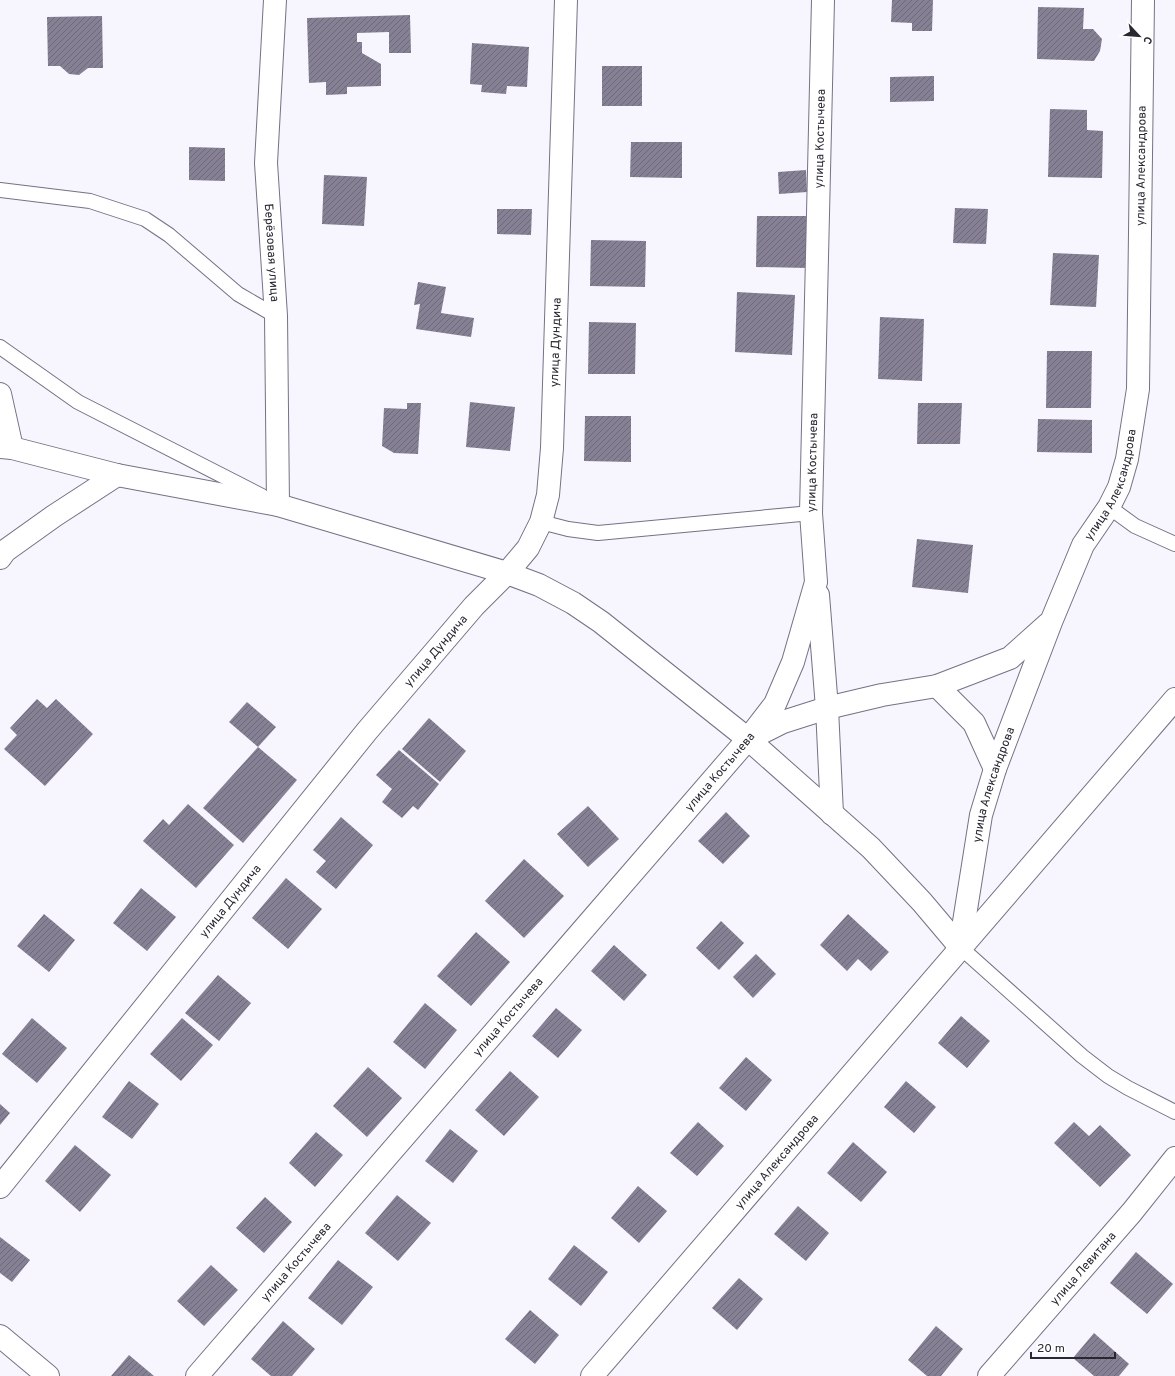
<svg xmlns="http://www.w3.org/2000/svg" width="1175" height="1376" font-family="Overpass,sans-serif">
<defs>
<pattern id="building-hatch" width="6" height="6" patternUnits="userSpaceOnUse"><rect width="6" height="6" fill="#868095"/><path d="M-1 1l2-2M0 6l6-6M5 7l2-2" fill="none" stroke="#6e697a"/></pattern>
</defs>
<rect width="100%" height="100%" fill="#f7f5fe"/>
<g fill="url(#building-hatch)">
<path d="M892 0H933L932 31H912V23L891 22Z"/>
<path d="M1038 7 1084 8 1083 29H1093L1102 39 1100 51 1094 61 1037 59Z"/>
<path d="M410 15 411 53H389V32L357 33V42H362V53L381 64V86L347 87V94L326 95V82L309 83 307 18Z"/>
<path d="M102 16 103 68H88L79 75 69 74 60 66H48L47 17Z"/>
<path d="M472 43 529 47 527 87 507 86 506 94 481 92 482 85 470 84Z"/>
<rect x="602" y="66" width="40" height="40"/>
<path d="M934 76V101L890 102V77Z"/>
<path d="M1050 109 1087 110V130L1103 131 1102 178 1048 177Z"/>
<path d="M631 142H682V178L630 177Z"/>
<path d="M189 147 225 148V181L189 180Z"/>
<path d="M806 170 807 192 779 194 778 172Z"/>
<path d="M324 175 367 177 364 226 322 224Z"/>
<path d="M955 208 988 209 986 244 953 243Z"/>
<path d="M497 209H532L531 235 497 234Z"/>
<path d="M757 216H808L807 268 756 267Z"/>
<path d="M591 240 646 241 645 287 590 286Z"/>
<path d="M1053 253 1099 255 1096 307 1050 305Z"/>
<path d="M418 282 446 287 441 313 474 318 471 337 416 329 420 304 414 305Z"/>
<path d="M737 292 795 295 792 355 735 352Z"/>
<path d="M880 317 924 319 922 381 878 379Z"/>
<path d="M589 322 636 323 635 374H588Z"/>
<path d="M1047 351H1092L1091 408H1046Z"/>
<path d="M470 402 515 407 510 451 466 447Z"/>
<path d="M407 403H421L418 454 394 453 382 446 384 408 407 409Z"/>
<path d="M918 403H962L960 444H917Z"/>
<path d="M585 416H631V462L584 461Z"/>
<path d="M1038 419 1092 420V453L1037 452Z"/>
<path d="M917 539 973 545 968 593 912 587Z"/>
<path d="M37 699 47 708 56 699 93 734 45 786 4 749 17 735 10 728Z"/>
<path d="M247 702 276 727 258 747 229 722Z"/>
<path d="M429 718 466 751 440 782 402 749Z"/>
<path d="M258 747 297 780 243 843 203 808Z"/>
<path d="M399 750 439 784 418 810 413 806 402 818 382 802 392 789 376 775Z"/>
<path d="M188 804 234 845 196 888 143 841 163 819 169 825Z"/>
<path d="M588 806 619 839 588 867 557 834Z"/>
<path d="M726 812 750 836 723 864 698 841Z"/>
<path d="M341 817 373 845 336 889 316 872 326 861 313 850Z"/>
<path d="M524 859 564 896 524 938 485 901Z"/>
<path d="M286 878 322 909 288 949 252 918Z"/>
<path d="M141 888 176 917 147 951 113 923Z"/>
<path d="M44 914 75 940 49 972 17 946Z"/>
<path d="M848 914 889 952 871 971 858 959 847 971 820 945Z"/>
<path d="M721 921 744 943 719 970 696 948Z"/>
<path d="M476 932 510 962 471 1006 437 976Z"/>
<path d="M614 945 647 975 624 1001 591 971Z"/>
<path d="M756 954 776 974 753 998 733 977Z"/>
<path d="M218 975 251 1003 219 1041 185 1013Z"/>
<path d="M425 1003 457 1030 425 1069 393 1042Z"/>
<path d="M556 1008 582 1030 558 1058 532 1036Z"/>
<path d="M961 1016 990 1041 967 1068 938 1043Z"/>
<path d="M32 1018 67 1048 37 1083 2 1054Z"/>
<path d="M182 1018 213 1045 181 1081 150 1054Z"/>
<path d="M746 1057 772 1080 746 1111 719 1088Z"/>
<path d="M368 1067 402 1098 367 1137 333 1106Z"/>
<path d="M510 1071 539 1097 504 1136 475 1110Z"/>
<path d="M129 1081 159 1104 132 1139 102 1117Z"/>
<path d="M906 1081 936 1107 914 1133 884 1107Z"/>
<path d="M0 1104 10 1113 0 1125Z"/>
<path d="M698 1122 724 1146 697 1176 670 1153Z"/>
<path d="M1074 1122 1089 1136 1100 1125 1131 1155 1100 1187 1054 1143Z"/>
<path d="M450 1129 478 1151 453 1183 425 1161Z"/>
<path d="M316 1132 343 1155 315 1187 289 1163Z"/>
<path d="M853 1142 887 1172 861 1202 827 1173Z"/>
<path d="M75 1145 111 1175 80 1212 45 1181Z"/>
<path d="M638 1186 667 1211 639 1243 611 1218Z"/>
<path d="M397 1195 431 1223 398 1261 365 1233Z"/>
<path d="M265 1197 292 1222 264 1253 236 1228Z"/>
<path d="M798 1206 829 1233 806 1261 774 1234Z"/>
<path d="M0 1237 30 1260 12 1282 0 1273Z"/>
<path d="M574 1245 608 1272 581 1306 548 1279Z"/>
<path d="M1136 1252 1173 1284 1147 1314 1110 1283Z"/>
<path d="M338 1260 373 1287 342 1325 308 1298Z"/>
<path d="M211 1265 238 1290 204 1326 177 1301Z"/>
<path d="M739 1278 763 1299 737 1330 712 1308Z"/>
<path d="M530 1310 559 1335 535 1364 505 1339Z"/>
<path d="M283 1321 315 1349 292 1376H271L251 1359Z"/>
<path d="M936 1326 963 1349 941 1376H927L908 1360Z"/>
<path d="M1094 1333 1129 1364 1119 1376H1094L1073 1358Z"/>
<path d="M129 1355 154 1376H111Z"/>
</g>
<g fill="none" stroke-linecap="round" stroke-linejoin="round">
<g stroke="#767185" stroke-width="16">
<g id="service">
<path d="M0 190 90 201 145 219 169 235 238 294 276 316"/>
<path d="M0 347 78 402 262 496"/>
<path d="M1109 507 1135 526 1175 544"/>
<path d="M541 522 568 529 598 533 811 513"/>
<path d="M960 947 1082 1056 1108 1076 1128 1088 1175 1112"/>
</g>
</g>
<g stroke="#767185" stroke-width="24">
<g id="minor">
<path id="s1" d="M275 0 266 163 276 316 278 505"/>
<path d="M0 394 12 448"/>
<path d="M0 447 12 448 117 475 278 505 507 573 539 585 573 603 601 622 748 739 871 848 922 902 960 947"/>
<path d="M0 558 5 551 54 516 117 475"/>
<path d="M818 595 827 708 832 814"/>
<path d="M937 686 974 723 995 769"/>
<path d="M753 737 783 722 827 708 882 695 937 686 1010 658 1048 624"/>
<path id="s2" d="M960 947 981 815 995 769 1051 622 1083 545 1109 507 1119 487 1127 459 1138 389 1143 0"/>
<path id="s3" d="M0 1187 367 731 474 606 507 573 528 548 541 522 548 495 552 448 566 0"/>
<path d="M0 1336 48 1376"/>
<path id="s4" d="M197 1376 748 739 775 704 793 662 816 582 811 513 823 0"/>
<path id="s5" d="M989 1376 1132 1212 1175 1158"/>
</g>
</g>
<g stroke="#767185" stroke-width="24">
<g id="tertiary">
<path id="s6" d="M592 1376 1175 699"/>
</g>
</g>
<use href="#service" stroke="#fff" stroke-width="14"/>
<use href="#minor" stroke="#fff" stroke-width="22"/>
<use href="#tertiary" stroke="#fff" stroke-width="22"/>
</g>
<g text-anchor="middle" stroke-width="4" stroke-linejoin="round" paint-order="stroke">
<g font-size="12" fill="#292730" stroke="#fff">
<text dy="4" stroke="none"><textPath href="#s4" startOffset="1459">улица Костычева</textPath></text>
<text dy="4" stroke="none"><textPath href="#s2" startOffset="814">улица Александрова</textPath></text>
<text dy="4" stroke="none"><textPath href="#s1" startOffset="253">Берёзовая улица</textPath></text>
<text dy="4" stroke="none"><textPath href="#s3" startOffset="1039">улица Дундича</textPath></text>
<text dy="4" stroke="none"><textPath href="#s4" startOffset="1135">улица Костычева</textPath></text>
<text dy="4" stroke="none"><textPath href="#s2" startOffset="490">улица Александрова</textPath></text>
<text dy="4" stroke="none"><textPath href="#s3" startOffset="691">улица Дундича</textPath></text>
<text dy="4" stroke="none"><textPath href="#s4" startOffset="799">улица Костычева</textPath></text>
<text dy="4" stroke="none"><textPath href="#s2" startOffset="166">улица Александрова</textPath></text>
<text dy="4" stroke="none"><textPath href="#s3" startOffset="367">улица Дундича</textPath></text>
<text dy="4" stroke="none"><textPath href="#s4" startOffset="475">улица Костычева</textPath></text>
<text dy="4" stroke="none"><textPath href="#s6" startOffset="283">улица Александрова</textPath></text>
<text dy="4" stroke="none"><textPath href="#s4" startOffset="151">улица Костычева</textPath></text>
<text dy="4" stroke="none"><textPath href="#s5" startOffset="143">улица Левитана</textPath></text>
</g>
</g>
<g transform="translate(1139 36) rotate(116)" stroke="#ffffff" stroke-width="3" paint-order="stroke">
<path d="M0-3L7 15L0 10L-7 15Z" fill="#292730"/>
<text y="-6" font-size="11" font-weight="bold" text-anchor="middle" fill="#292730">С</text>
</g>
<path d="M1031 1352v6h84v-6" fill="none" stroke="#292730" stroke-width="2"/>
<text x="1037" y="1352" font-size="12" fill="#292730" stroke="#ffffff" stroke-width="3" paint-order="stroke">20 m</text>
</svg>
